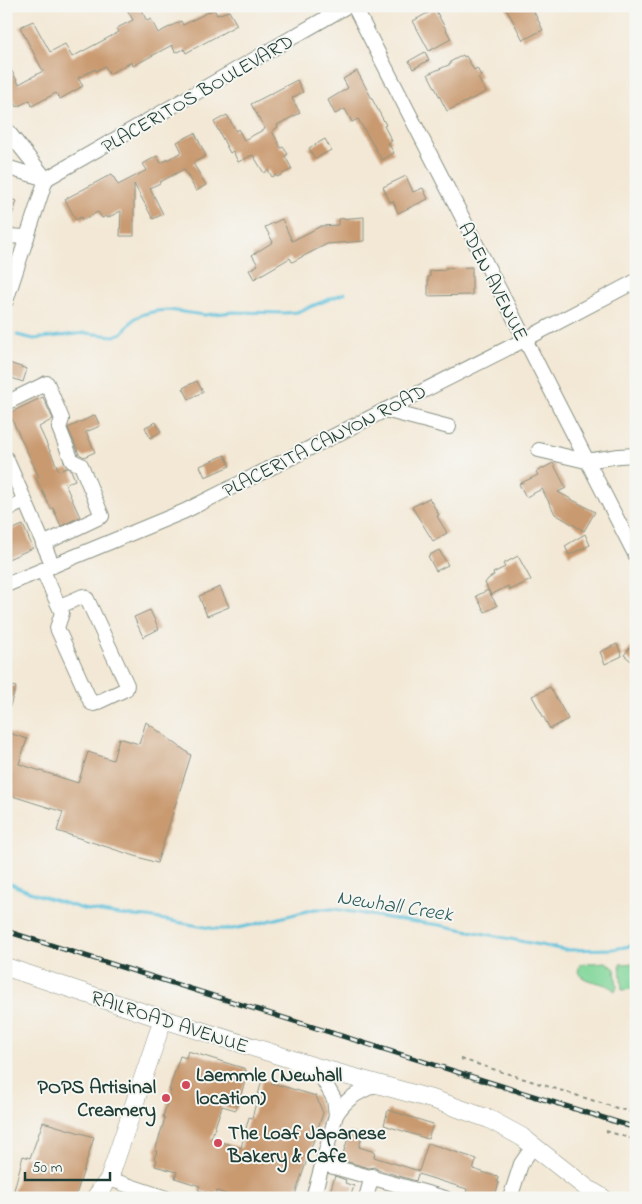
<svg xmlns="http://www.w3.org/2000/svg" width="642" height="1204" font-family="'Indie Flower',sans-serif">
<rect width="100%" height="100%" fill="#f6f6f2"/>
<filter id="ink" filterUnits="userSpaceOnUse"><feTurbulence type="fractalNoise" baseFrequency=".02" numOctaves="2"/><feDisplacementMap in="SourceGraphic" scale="10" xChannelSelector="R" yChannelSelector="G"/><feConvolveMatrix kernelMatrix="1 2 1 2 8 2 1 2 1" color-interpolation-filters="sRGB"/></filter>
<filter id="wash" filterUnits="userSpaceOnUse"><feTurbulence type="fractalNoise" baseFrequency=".0096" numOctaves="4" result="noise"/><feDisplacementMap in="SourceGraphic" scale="20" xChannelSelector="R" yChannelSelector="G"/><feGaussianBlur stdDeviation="1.12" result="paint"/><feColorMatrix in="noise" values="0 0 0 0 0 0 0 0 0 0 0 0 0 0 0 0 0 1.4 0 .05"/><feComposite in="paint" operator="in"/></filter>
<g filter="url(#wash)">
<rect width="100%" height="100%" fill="#f3e8d5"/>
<g fill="#80d699" stroke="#508a66">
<path d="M606 962 615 969 617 987 615 991C603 979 585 985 578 972L580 964Z"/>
<path d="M636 963V989L622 990 620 964Z"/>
</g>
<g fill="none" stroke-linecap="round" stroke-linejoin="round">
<g stroke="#5dc1db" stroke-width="3">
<path d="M17 335 34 339 85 333 114 336 122 333 135 318 144 314 156 311 169 310 204 315 234 312 285 313 297 312 345 293"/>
<path d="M6 882 35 894 83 909 120 915 148 917 216 929H233L252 925 315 909H335L393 919 440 925 565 950 613 949 636 945"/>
</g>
</g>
<g id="blocks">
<g fill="#c99a6f">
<path d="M125 6H139L147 21 151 19 158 33 181 21 183 25 214 9 217 15 229 11 237 25 186 53 184 49 178 52 177 51 175 52 172 45 133 66 132 62 109 74 105 66 96 71 95 69 78 78 83 86 60 99 56 93 32 106 30 100 17 107 6 87V61L19 84 43 71 20 27 33 21 50 52 65 44 72 57 119 32 117 28 133 20Z"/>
<path d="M505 6H531L543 30 523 40Z"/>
<path d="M435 9 451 39 429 51 413 21Z"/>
<path d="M425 52 429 60 413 69 409 61Z"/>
<path d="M463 55 464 57 466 56 474 70 477 68 481 76 478 78 486 92 447 111 428 74 451 64 450 62Z"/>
<path d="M357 71 386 125 384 126 392 141 388 143 394 153 382 160 358 119 352 122 345 109 335 114 328 100 348 88 343 79Z"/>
<path d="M297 80 303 92 292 98 300 113 277 125 278 127 272 131 281 148 283 147 288 154 285 156 292 169 277 177 276 175 272 177 268 170 264 173 253 155 238 162 233 151 230 153 214 122 227 115 236 131 238 129 244 140 265 129 251 104Z"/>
<path d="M195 133 206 156 193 163 206 185 196 191 184 169 160 182V183L150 188 163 214 153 219 134 184V236H120L121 211 107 218 106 216 102 218 98 212 82 220 81 217 76 220 65 199 112 174 118 185 147 170 143 164 157 156 161 163 182 152 177 142Z"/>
<path d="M325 139 331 150 315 159 309 148Z"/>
<path d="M406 176 413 192 423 188 428 199 398 213 393 201 390 202 383 187Z"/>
<path d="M6 198 17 201 8 227H6Z"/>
<path d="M364 217V241L327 244 292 262 290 258 254 279 249 270 258 265 252 255 273 242 265 227 282 219 292 241 321 226 338 225V219Z"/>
<path d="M472 267V295L428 296V277H430V271L445 270V268Z"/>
<path d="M6 362 27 369 23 382 6 376Z"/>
<path d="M197 381 203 392 189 399 183 388Z"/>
<path d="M43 397 53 419 39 427 59 471 67 468 71 470 75 480 65 484 80 517 61 526 53 508 51 509 36 478 39 477 9 413Z"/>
<path d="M95 415 100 426 86 432 95 452 84 457 79 454 68 428Z"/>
<path d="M156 422 161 432 150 438 145 427Z"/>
<path d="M225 455 230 466 205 477 200 466Z"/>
<path d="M553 463 566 488 558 492 595 512 584 531 555 514 542 489 526 497 519 484 538 475 536 472Z"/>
<path d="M429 498 439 515 437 516 447 533 433 541 412 507Z"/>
<path d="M23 525 33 548 6 560V532Z"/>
<path d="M585 534 590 545 569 555 565 546Z"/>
<path d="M439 550 448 565 436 571 428 556Z"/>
<path d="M518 556 531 580 510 590 508 586 491 595 485 583 488 579 494 575 493 573 505 567 503 564Z"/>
<path d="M220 587 229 607 207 616 199 596Z"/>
<path d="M488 590 497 606 485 612 476 596Z"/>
<path d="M150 610 159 629 143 637 134 617Z"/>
<path d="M636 641V665L624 655Z"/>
<path d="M617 644 622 656 605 664 600 652Z"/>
<path d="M6 684 16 687 8 712H6Z"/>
<path d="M550 687 568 719 550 729 532 696Z"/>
<path d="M146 722 191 755 157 863 57 831 63 812 6 794V732L27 739 19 764 78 783 88 752 113 760 119 738 139 744Z"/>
<path d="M188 1051 246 1069 245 1071 248 1072 236 1110 222 1106 211 1139 241 1148 249 1117 252 1118 262 1080 316 1096 323 1113 294 1198H239L217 1191 215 1195 198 1190 200 1186 175 1178 177 1172 155 1166 157 1160 154 1159 157 1151H155L165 1118 163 1117 171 1090H169L180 1056 186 1058Z"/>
<path d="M388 1110 433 1124 428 1139 384 1125Z"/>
<path d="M43 1122 94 1137 75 1198H12L23 1156 30 1158Z"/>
<path d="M350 1132 362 1136 359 1147 375 1152 374 1157 419 1171 428 1143 477 1159 473 1169 498 1177 497 1182 499 1183 494 1198H465L467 1189 418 1174 416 1181 379 1170 374 1167 369 1168 341 1160Z"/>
<path d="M335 1176 346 1180 345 1183 354 1186 350 1198H328Z"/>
</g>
</g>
</g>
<g filter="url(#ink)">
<use href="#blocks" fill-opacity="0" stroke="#899284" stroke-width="1"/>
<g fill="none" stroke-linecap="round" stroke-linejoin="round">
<g stroke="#899284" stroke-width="16">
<g id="minor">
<path d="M354 6 636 556"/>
<path d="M6 129 46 179"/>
<path d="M6 167 46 179"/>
<path d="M46 179 347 6"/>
<path d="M6 236 27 237"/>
<path d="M6 301 46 179"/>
<path d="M6 403 47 383 62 419 59 428 72 461 81 465 102 516 43 544"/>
<path d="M385 410 449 427"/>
<path d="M539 450 586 461 619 456 636 455"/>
<path d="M6 458 25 501 6 510"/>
<path d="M25 501 53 566"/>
<path d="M43 571 62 613 57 628 91 703 94 704 126 689 127 685 87 599 83 596 60 606"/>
<path d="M6 585 185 511 524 340 636 281"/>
<path d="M316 1067 334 1099 336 1115"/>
<path d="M323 1164 445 1198"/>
<path d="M109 1179 166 1198"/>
<path d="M313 1198 336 1115C347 1097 358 1093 377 1084"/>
<path d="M366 1198 372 1176"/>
<path d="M510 1198 521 1164 534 1145"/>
</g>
</g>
<g stroke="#899284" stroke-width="19">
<g id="major">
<path d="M6 967 163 1019 316 1067 435 1100 489 1119 522 1137 588 1189 603 1198"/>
<path d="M95 1198 109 1179 163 1019"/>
</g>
</g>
<g stroke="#899284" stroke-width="2" stroke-dasharray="4 4" stroke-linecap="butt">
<path d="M461 1059 636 1114"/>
<path d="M456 1074 636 1130"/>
<path d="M606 1131 636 1140"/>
</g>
<use href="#minor" stroke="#fff" stroke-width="14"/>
<use href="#major" stroke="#fff" stroke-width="18"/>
<g stroke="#1f3d34" stroke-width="5">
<path id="rail" d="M6 931 636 1128"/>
</g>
<use href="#rail" stroke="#f6f6f2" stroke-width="3" stroke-dasharray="9" stroke-linecap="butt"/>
</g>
</g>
<g fill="#d1495b" stroke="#f6f6f2" stroke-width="2">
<circle cx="186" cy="1085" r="5"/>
<circle cx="166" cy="1098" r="5"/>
<circle cx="218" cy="1143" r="5"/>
</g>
<g text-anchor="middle" stroke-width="4" stroke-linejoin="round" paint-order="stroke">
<g font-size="20" fill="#1f3d34" stroke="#f6f6f2">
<text transform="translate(197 93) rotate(-30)" y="7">PLACERITOS BOULEVARD</text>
<text transform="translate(494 281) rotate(63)" y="7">ADEN AVENUE</text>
<text transform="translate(324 440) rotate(-27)" y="7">PLACERITA CANYON ROAD</text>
<text transform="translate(170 1021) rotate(18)" y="7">RAILROAD AVENUE</text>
</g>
<g font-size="20" font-weight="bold" fill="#1f3d34" stroke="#f6f6f2" text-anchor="start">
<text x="196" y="1081">Laemmle (Newhall<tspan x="196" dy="23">location)</tspan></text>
<text x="156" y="1093" text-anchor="end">POPS Artisinal<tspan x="156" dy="23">Creamery</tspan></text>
<text x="228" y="1139">The Loaf Japanese<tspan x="228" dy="23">Bakery &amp; Cafe</tspan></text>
</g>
<g font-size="21" font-style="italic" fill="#2e5e5e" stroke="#f6f6f2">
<text transform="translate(395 905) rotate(9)" y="7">Newhall Creek</text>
</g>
</g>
<rect width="642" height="1204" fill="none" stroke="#f6f6f2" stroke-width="25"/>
<path d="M25 1172v8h85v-8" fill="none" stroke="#1f3d34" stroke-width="2.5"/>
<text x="32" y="1172" font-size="15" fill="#1f3d34" stroke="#f6f6f2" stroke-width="4" paint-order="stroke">50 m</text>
</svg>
